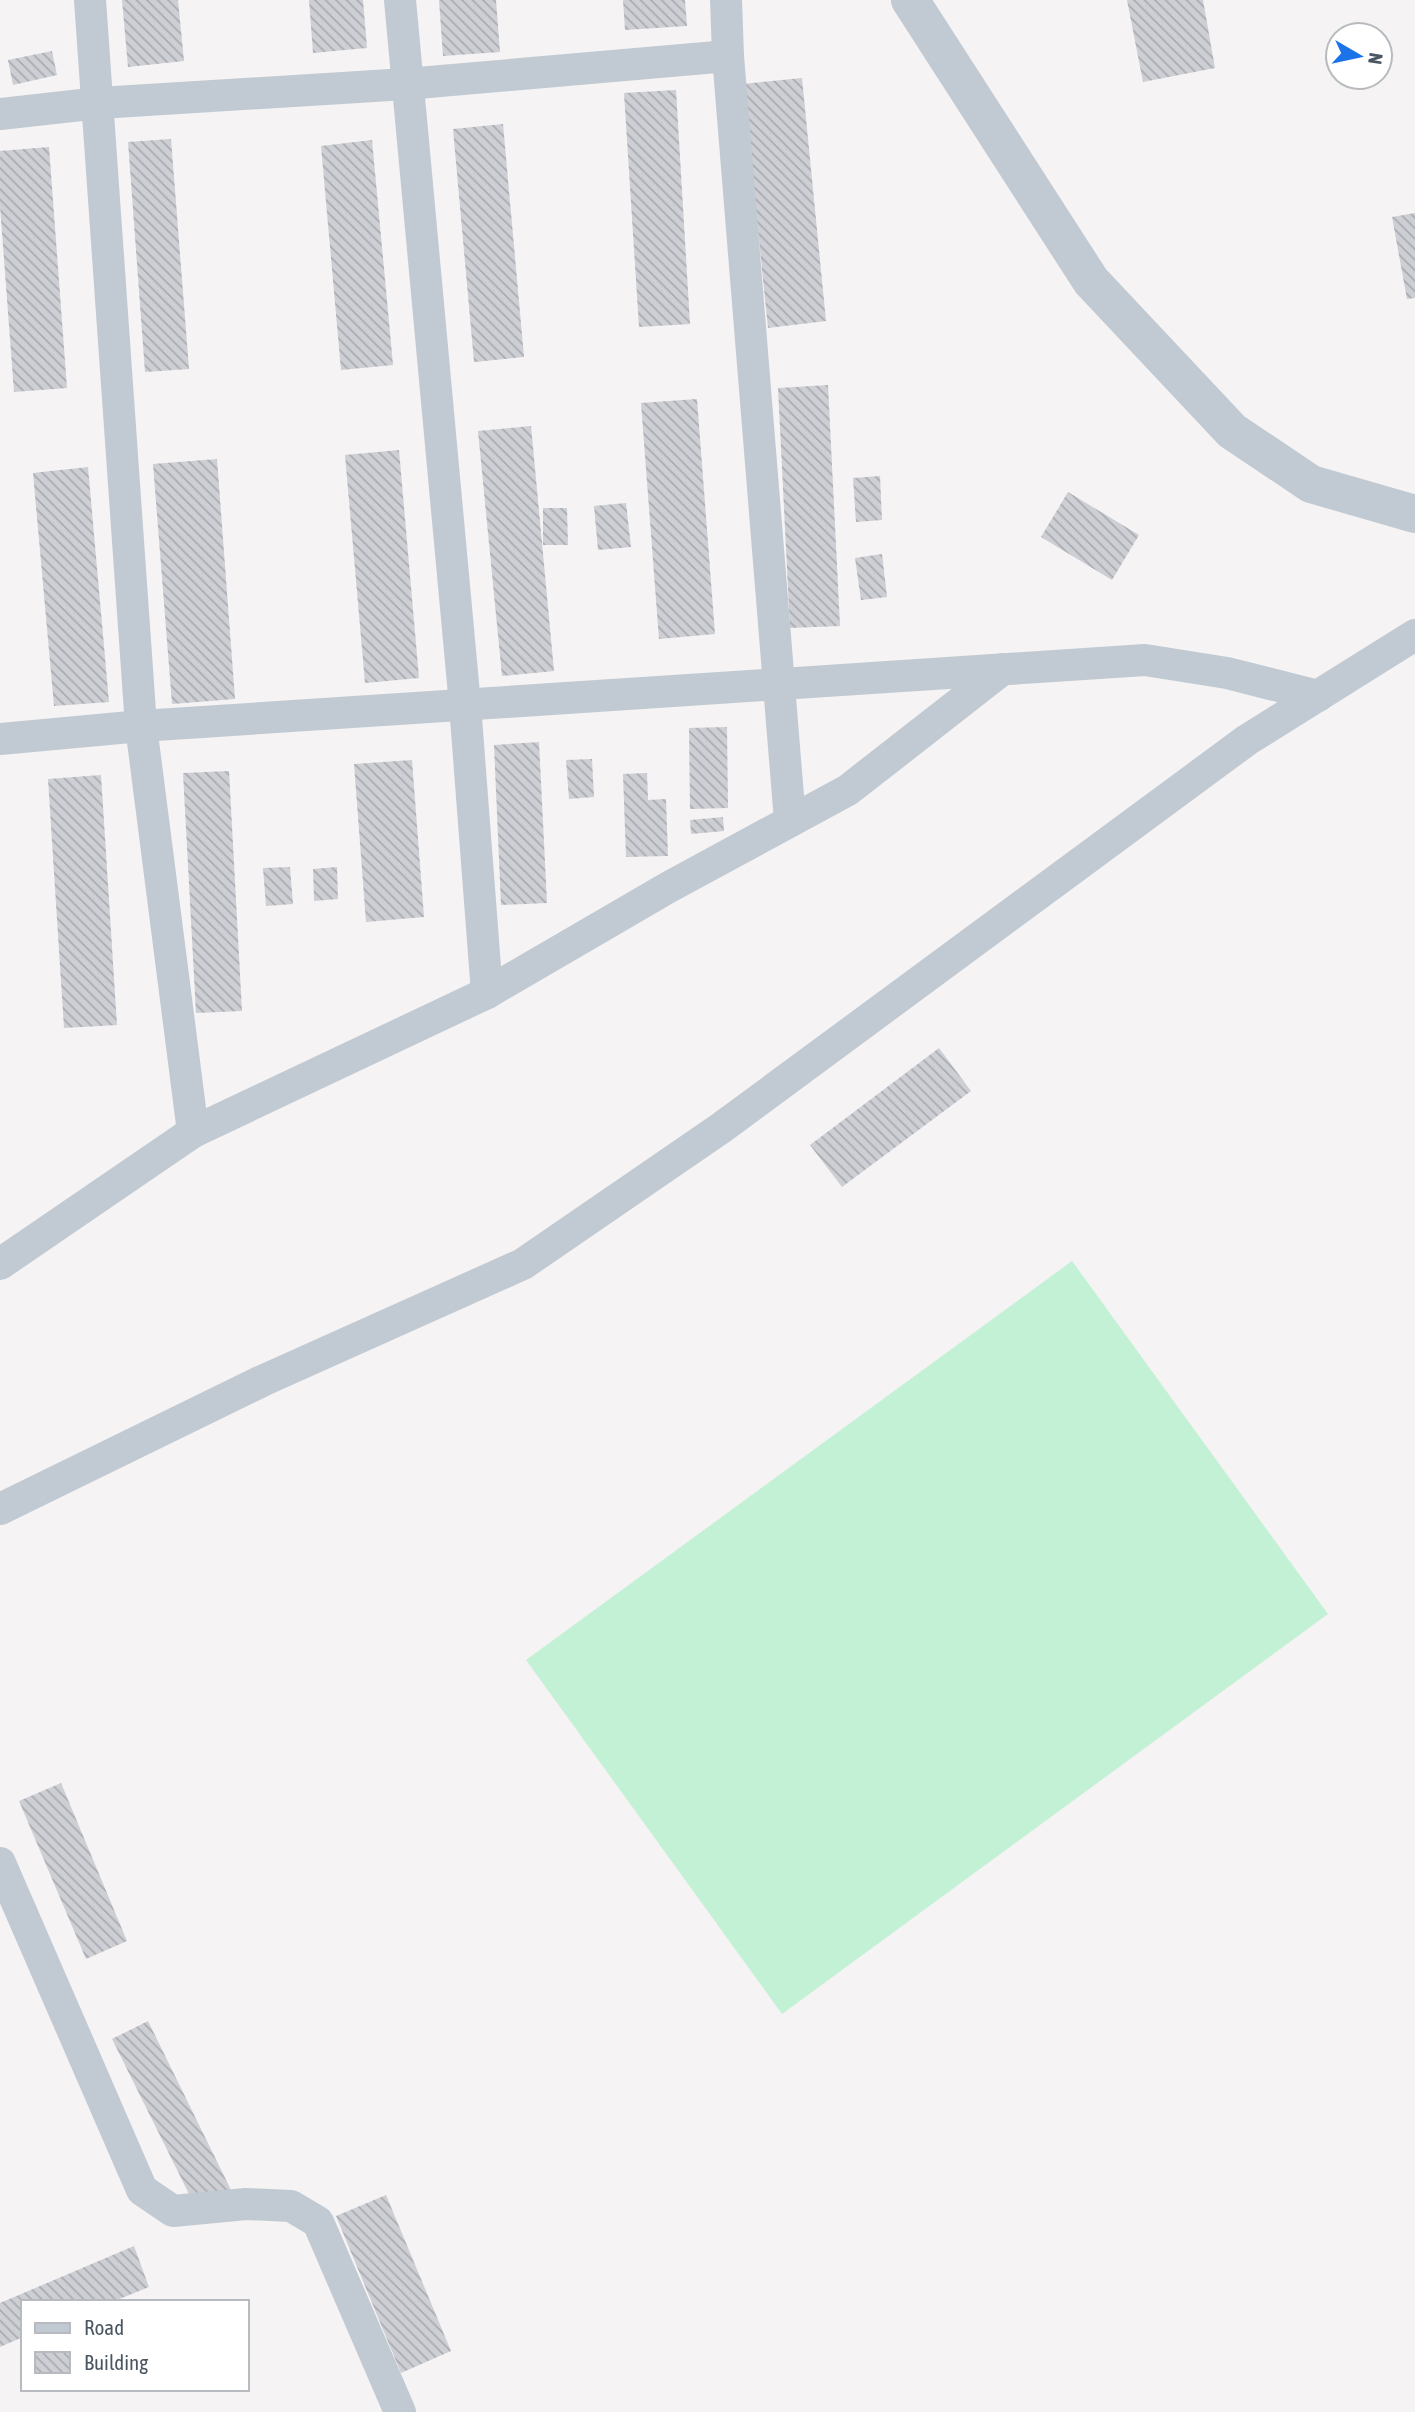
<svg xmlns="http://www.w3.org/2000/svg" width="1415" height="2412" font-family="'Asap Condensed',sans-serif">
<defs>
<pattern id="building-back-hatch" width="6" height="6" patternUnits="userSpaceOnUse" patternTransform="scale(1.75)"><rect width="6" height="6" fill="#cdcfd5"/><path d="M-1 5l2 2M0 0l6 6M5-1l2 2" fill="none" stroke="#a8abb0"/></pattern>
</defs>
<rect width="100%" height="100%" fill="#f5f3f3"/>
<path fill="#c3f1d5" d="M1072 1261 1328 1614 782 2014 526 1660Z"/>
<g fill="url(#building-back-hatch)">
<path d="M122 0H178L184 61 128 67Z"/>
<path d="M309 0H363L367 48 313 53Z"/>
<path d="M439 0H496L500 52 443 56Z"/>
<path d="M623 0H685L687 26 625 30Z"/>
<path d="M1127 0H1203L1215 68 1143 82Z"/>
<path d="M52 51 57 75 13 85 8 60Z"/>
<path d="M802 78 826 321 768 328 743 84Z"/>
<path d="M676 90 690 324 639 327 624 93Z"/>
<path d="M503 124 524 357 474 362 453 129Z"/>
<path d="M171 139 189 369 145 372 128 142Z"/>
<path d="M372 140 393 365 341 370 321 146Z"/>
<path d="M49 147 67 388 14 392 0 206V151Z"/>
<path d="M1415 213V298L1407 299 1392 217Z"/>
<path d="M828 385 840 626 790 628 778 388Z"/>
<path d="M697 399 715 634 659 639 641 403Z"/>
<path d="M531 426 554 671 502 676 478 431Z"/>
<path d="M399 450 419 678 365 683 345 455Z"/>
<path d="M217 459 235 699 172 704 153 464Z"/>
<path d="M88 467 109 702 54 706 33 473Z"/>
<path d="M880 476 882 520 856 522 853 478Z"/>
<path d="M1068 492 1139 535 1112 580 1041 537Z"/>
<path d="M626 503 631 547 598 550 594 506Z"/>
<path d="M543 508H567L568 545H543Z"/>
<path d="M882 554 887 597 861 600 855 558Z"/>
<path d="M727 727 728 808 690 809 689 728Z"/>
<path d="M539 742 547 903 501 905 494 745Z"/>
<path d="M592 759 594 797 569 799 566 760Z"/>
<path d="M412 760 424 917 366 922 354 764Z"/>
<path d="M229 771 242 1011 196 1013 183 773Z"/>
<path d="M647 773 648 800 666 799 668 856 626 857 623 774Z"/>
<path d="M101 775 117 1025 64 1028 48 779Z"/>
<path d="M723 817 724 831 691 834 690 820Z"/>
<path d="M290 867 293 904 266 906 263 868Z"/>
<path d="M337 867 338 899 314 901 313 869Z"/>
<path d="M939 1048 971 1091 842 1187 810 1145Z"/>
<path d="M61 1783 127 1941 86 1959 19 1801Z"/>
<path d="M148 2021 231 2190 196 2208 112 2039Z"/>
<path d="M386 2195 451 2351 401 2373 336 2216Z"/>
<path d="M134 2246 149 2287 112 2302H23V2337L0 2347V2303Z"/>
</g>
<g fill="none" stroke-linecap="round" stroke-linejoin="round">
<g stroke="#c1cad2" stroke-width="32">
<path d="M90 0 141 726 193 1132"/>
<path d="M400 0 465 705 487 993"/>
<path d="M726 0 728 56 790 821"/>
<path d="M0 114 99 103 406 84 728 56"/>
<path d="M0 739 141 726 1145 660 1227 673 1318 696"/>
<path d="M0 1264 193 1132 487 993 669 887 848 790 1003 669"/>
<path d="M0 1509 262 1381 523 1264 721 1128 1247 740 1415 635"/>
<path d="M0 1863 142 2190 173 2211 246 2204 291 2206 318 2222 400 2412"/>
</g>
<path stroke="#c1cad2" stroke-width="38" d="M910 0 1091 281 1232 431 1311 484 1415 514"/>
</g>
<rect x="21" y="2300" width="228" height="91" fill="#ffffff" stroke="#b7bbc0" stroke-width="2"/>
<rect x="35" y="2323" width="35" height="10" fill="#c1cad2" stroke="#b7bbc0" stroke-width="2"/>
<text x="84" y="2335" font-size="21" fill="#4a5661">Road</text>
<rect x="35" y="2352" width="35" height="21" fill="url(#building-back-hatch)" stroke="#b7bbc0" stroke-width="2"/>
<text x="84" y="2370" font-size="21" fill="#4a5661">Building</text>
<g transform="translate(1359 56) rotate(99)"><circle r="33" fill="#ffffff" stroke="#b7bbc0" stroke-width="2"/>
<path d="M0-5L12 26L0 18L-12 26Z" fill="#1a73e8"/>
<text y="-10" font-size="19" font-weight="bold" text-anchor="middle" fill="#4a5661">N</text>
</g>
</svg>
